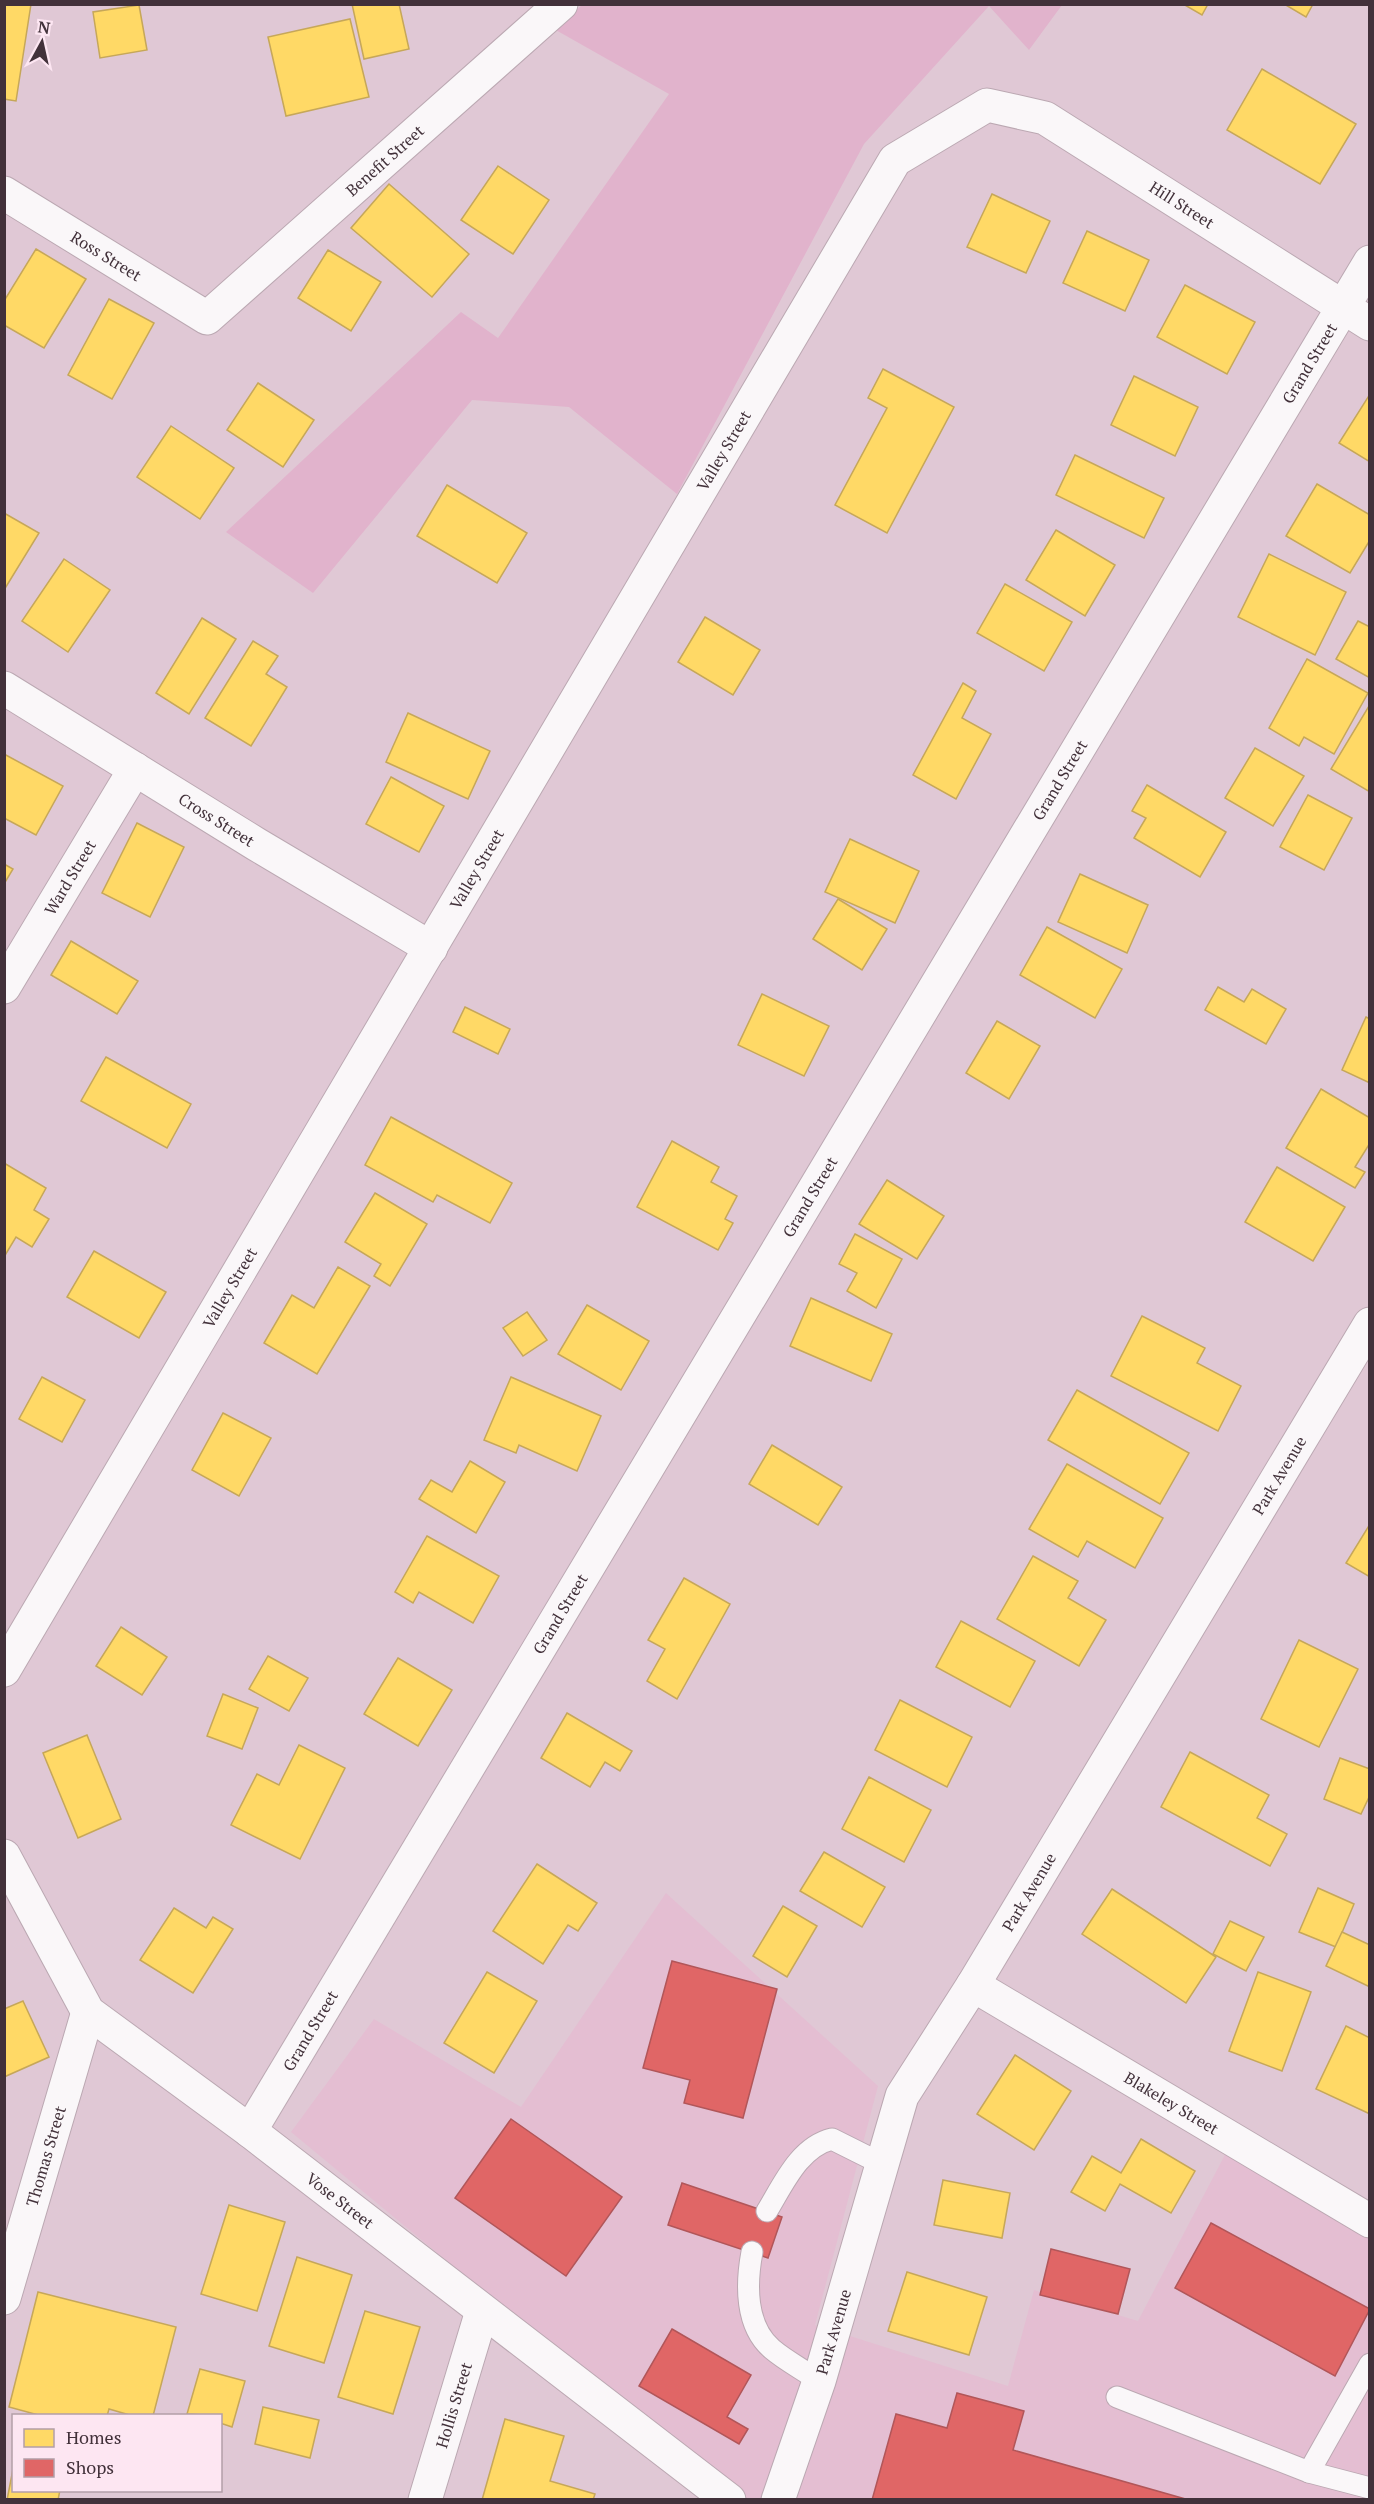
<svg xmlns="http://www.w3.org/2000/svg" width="1374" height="2504" font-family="'PT Serif',serif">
<rect width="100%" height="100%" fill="#e0c8d5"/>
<path fill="#e4bed2" d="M666 1893 878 2086 815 2325 1008 2386 1034 2290 1138 2321 1240 2126 1369 2206V2499H735L291 2132 374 2019 521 2107Z"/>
<path fill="#e1b3cc" d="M582 5H1062L1029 50 989 6 864 144 677 494 569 407 472 400 313 593 226 532 461 312 498 338 669 94 554 29Z"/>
<g fill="#ffd966" stroke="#c6a759" stroke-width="1.5">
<path d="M4 4H31L16 101 4 99Z"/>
<path d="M352 4H399L409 49 364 59Z"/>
<path d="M1183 4H1208L1202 15Z"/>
<path d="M1284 4H1313L1306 17Z"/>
<path d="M139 5 147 50 100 58 93 12Z"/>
<path d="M350 19 369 97 286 116 268 37Z"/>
<path d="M1262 69 1356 124 1320 184 1227 130Z"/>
<path d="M498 166 549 200 513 254 461 220Z"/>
<path d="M389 184 469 254 432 297 351 228Z"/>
<path d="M992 194 1050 221 1026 273 967 247Z"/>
<path d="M1087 231 1149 260 1125 311 1063 283Z"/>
<path d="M36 249 86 279 44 348 4 325V301Z"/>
<path d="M328 250 381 282 351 331 298 298Z"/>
<path d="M1185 285 1255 322 1227 374 1157 337Z"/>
<path d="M109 299 154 323 112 399 68 375Z"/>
<path d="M883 369 954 407 887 533 835 505 887 408 868 398Z"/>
<path d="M1134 376 1198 407 1175 456 1111 425Z"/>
<path d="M258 383 314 420 283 467 227 430Z"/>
<path d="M1370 394V462L1339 443Z"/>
<path d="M171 426 234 468 200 519 137 477Z"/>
<path d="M1075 455 1164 498 1144 538 1056 495Z"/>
<path d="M1317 484 1370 515V540L1350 573 1286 536Z"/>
<path d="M447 485 527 533 497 583 417 536Z"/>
<path d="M4 513 39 533 4 590Z"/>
<path d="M1056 530 1115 565 1085 616 1026 580Z"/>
<path d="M1269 554 1346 592 1315 655 1238 617Z"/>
<path d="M64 559 110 590 68 652 22 621Z"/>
<path d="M1005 584 1072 622 1044 671 977 633Z"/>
<path d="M705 617 760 650 733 695 678 662Z"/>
<path d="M202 618 236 639 189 714 156 693Z"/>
<path d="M1358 621 1370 627V678L1336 659Z"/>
<path d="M253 641 278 656 266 674 287 687 251 746 205 718Z"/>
<path d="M1307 659 1368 693 1334 754 1304 737 1299 746 1269 728Z"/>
<path d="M963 683 976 691 962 718 991 734 956 799 913 775Z"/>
<path d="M1369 706H1370V792L1331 769Z"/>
<path d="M408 713 490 751 468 799 386 762Z"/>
<path d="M1255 748 1304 776 1273 826 1225 798Z"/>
<path d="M4 754 63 786 36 835 4 818Z"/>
<path d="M391 777 444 806 419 852 366 824Z"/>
<path d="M1147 785 1226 832 1200 877 1134 838 1146 818 1132 811Z"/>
<path d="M1308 795 1352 818 1324 870 1280 847Z"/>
<path d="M137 823 184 847 150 917 102 893Z"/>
<path d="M850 839 919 871 895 923 825 892Z"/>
<path d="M4 864 13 869 4 884Z"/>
<path d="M1080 874 1148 905 1127 953 1058 922Z"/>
<path d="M838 899 887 929 862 970 813 939Z"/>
<path d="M1047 927 1122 969 1095 1018 1020 975Z"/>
<path d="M71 941 138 981 117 1014 51 975Z"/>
<path d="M1218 987 1244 1002 1252 989 1286 1009 1266 1044 1205 1010Z"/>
<path d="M762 994 829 1026 804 1076 738 1045Z"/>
<path d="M465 1007 510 1029 498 1054 453 1032Z"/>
<path d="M1366 1017 1370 1019V1083L1342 1070Z"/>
<path d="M997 1021 1040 1046 1009 1099 966 1073Z"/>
<path d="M106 1057 191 1104 167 1148 81 1101Z"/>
<path d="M1321 1089 1370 1118V1143L1355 1167 1365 1172 1355 1188 1286 1148Z"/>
<path d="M391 1117 512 1183 490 1223 437 1195 433 1202 365 1165Z"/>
<path d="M672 1141 719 1167 711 1182 737 1196 725 1219 733 1223 718 1250 637 1207Z"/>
<path d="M4 1163 46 1188 34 1210 49 1219 32 1247 16 1237 4 1257Z"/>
<path d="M1277 1167 1345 1207 1313 1261 1245 1222Z"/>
<path d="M887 1180 944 1216 917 1259 859 1224Z"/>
<path d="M375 1193 427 1224 390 1286 374 1276 381 1264 345 1242Z"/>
<path d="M855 1234 902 1259 876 1308 847 1291 857 1273 839 1264Z"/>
<path d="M94 1251 166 1292 139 1338 67 1297Z"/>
<path d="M338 1267 370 1286 317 1374 264 1343 292 1295 314 1308Z"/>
<path d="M811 1298 892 1334 871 1381 790 1346Z"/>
<path d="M587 1305 649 1341 621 1390 558 1354Z"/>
<path d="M527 1312 547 1340 523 1356 503 1328Z"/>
<path d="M1142 1316 1205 1348 1197 1363 1241 1386 1218 1431 1111 1376Z"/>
<path d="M42 1377 85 1400 62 1442 19 1419Z"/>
<path d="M511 1377 601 1416 577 1471 519 1445 516 1453 484 1440Z"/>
<path d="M1077 1390 1189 1453 1160 1504 1048 1440Z"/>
<path d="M223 1413 271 1438 239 1496 192 1470Z"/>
<path d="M772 1445 842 1487 818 1525 749 1484Z"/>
<path d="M470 1461 505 1482 476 1533 419 1499 431 1480 452 1492Z"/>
<path d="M1067 1464 1163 1518 1135 1568 1087 1541 1078 1557 1029 1529Z"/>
<path d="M1370 1524V1577L1346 1563Z"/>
<path d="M427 1536 499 1576 473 1623 419 1592 413 1603 395 1592Z"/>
<path d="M1033 1556 1078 1581 1068 1598 1106 1620 1079 1666 997 1619Z"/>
<path d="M684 1578 730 1604 677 1699 647 1681 665 1649 648 1640Z"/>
<path d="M961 1621 1035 1661 1010 1707 936 1667Z"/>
<path d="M121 1627 167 1657 142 1695 96 1666Z"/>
<path d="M1299 1640 1358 1669 1319 1747 1261 1719Z"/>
<path d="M268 1656 308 1678 289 1711 249 1689Z"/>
<path d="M398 1658 452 1690 418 1746 364 1714Z"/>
<path d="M223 1694 258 1708 242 1749 207 1736Z"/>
<path d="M900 1700 972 1737 947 1787 875 1750Z"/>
<path d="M567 1713 632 1751 620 1771 605 1762 590 1787 541 1758Z"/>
<path d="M87 1735 121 1819 78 1838 43 1753Z"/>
<path d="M299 1745 345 1768 300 1859 231 1825 257 1774 279 1785Z"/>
<path d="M1190 1752 1269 1795 1257 1818 1287 1834 1270 1866 1161 1807Z"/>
<path d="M1340 1758 1370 1769V1795L1361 1814 1324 1799Z"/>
<path d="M869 1777 931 1810 904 1862 842 1829Z"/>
<path d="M824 1852 885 1887 862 1927 800 1891Z"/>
<path d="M537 1864 597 1903 578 1931 568 1925 543 1964 493 1931Z"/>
<path d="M1318 1888 1354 1904 1336 1947 1299 1932Z"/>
<path d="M1112 1889 1216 1957 1186 2003 1082 1934Z"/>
<path d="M783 1906 817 1926 787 1977 753 1956Z"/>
<path d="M174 1908 206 1928 213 1917 233 1929 193 1993 140 1960Z"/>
<path d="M1230 1921 1264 1937 1246 1971 1213 1954Z"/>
<path d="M1342 1932 1370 1945V1987L1326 1966Z"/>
<path d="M487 1972 537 2001 494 2073 444 2043Z"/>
<path d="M1258 1972 1311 1992 1282 2071 1229 2051Z"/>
<path d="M23 2001 49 2057 4 2077V2009Z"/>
<path d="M1346 2026 1370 2038V2114L1316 2089Z"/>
<path d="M1015 2055 1071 2091 1034 2150 977 2114Z"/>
<path d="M1141 2139 1195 2171 1171 2213 1120 2184 1105 2211 1071 2192 1092 2156 1121 2173Z"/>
<path d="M943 2180 1010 2193 1002 2238 934 2225Z"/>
<path d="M229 2205 285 2222 257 2311 201 2294Z"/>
<path d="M297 2257 352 2275 324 2363 269 2346Z"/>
<path d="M907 2272 987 2297 969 2355 888 2331Z"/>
<path d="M38 2292 176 2327 153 2416H133L109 2409 107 2416H42L9 2407Z"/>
<path d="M365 2311 420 2327 393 2414 338 2397Z"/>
<path d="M200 2369 245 2381 232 2427 220 2423V2416L187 2414Z"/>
<path d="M263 2407 319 2420 310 2458 255 2444Z"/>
<path d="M505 2419 564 2436 550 2481 595 2494 593 2500H482Z"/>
<path d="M14 2464V2490H60L58 2500H7Z"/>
</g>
<g fill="#e06666" stroke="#b15659" stroke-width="1.5">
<path d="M672 1961 777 1989 743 2118 684 2103 690 2080 643 2068Z"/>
<path d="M511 2119 622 2197 566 2276 455 2198Z"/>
<path d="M682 2183 782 2217 768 2258 668 2225Z"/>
<path d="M1211 2223 1370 2309 1335 2376 1175 2288Z"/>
<path d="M1051 2249 1130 2269 1118 2314 1040 2295Z"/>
<path d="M672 2329 751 2375 727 2417 748 2429 739 2444 639 2386Z"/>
<path d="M957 2393 1024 2411 1013 2450 1189 2500H872L896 2414 947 2428Z"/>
</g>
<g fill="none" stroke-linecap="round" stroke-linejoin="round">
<g stroke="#bba8b2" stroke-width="23">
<g id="service">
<path d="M767 2211C783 2185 799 2147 832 2139L882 2164"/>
<path d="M752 2252C746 2284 745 2326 772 2349 786 2361 804 2370 819 2381"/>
<path d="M1117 2397 1309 2472 1370 2488"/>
<path d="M1309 2472 1370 2364"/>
</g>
</g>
<g stroke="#bba8b2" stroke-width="35">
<g id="minor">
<path id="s1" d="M4 193 207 318 561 4"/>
<path id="s2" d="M4 688 256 844 431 948"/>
<path id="s3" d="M4 987 135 769"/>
<path id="s4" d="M4 1670 895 160 987 105 1045 118 1370 324"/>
<path id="s5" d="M4 1856 88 2012 250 2131 729 2500"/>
<path id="s6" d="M973 1985 1370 2221"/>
<path id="s7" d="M250 2131 1370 262"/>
<path id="s8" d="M4 2298 88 2012"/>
<path id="s9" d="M425 2500 482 2311"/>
</g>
</g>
<g stroke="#bba8b2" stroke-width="35">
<g id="primary">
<path id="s10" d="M778 2500 819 2381 902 2096 973 1985 1370 1324"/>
</g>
</g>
<use href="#service" stroke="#faf7f9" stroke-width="21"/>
<use href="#minor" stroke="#faf7f9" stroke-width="33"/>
<use href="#primary" stroke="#faf7f9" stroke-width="33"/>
</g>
<g text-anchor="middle" stroke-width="6" stroke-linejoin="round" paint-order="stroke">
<g font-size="16" fill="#42313a" stroke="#fde6f2">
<text dy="6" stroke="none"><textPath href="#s1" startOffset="476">Benefit Street</textPath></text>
<text dy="6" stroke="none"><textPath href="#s4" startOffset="2082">Hill Street</textPath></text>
<text dy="6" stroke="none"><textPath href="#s1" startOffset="120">Ross Street</textPath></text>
<text dy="6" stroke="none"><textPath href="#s7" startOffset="2061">Grand Street</textPath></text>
<text dy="6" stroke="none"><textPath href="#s4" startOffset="1416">Valley Street</textPath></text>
<text dy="6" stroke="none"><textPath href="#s7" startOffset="1575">Grand Street</textPath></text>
<text dy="6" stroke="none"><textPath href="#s2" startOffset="250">Cross Street</textPath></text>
<text dy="6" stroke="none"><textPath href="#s4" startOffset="930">Valley Street</textPath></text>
<text dy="6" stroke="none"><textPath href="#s3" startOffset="128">Ward Street</textPath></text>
<text dy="6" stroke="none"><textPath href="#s7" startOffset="1089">Grand Street</textPath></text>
<text dy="6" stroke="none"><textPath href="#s4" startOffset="444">Valley Street</textPath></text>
<text dy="6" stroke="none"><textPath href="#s10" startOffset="1149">Park Avenue</textPath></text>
<text dy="6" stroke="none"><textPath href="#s7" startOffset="603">Grand Street</textPath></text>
<text dy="6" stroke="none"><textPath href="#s10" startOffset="663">Park Avenue</textPath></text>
<text dy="6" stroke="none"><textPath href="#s7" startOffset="117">Grand Street</textPath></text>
<text dy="6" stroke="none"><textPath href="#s6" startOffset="231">Blakeley Street</textPath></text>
<text dy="6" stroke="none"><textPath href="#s8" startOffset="148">Thomas Street</textPath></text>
<text dy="6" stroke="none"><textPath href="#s5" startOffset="492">Vose Street</textPath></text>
<text dy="6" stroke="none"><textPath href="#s10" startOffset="177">Park Avenue</textPath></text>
<text dy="6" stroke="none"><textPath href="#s9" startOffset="99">Hollis Street</textPath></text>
</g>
</g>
<rect width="1374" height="2504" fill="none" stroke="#42313a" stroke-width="12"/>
<rect x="12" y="2414" width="210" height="78" fill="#fde6f2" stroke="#b29ea8" stroke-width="1.5"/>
<rect x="24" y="2429" width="30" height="18" fill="#ffd966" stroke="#b29ea8" stroke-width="1.5"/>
<text x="66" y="2444" font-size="18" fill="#42313a">Homes</text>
<rect x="24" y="2459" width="30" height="18" fill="#e06666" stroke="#b29ea8" stroke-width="1.5"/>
<text x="66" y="2474" font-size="18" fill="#42313a">Shops</text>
<g transform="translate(42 42) rotate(8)" stroke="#fde6f2" stroke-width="4.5" paint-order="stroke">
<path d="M0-4.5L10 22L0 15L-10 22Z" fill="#42313a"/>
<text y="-9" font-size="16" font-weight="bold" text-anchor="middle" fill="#42313a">N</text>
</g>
</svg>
